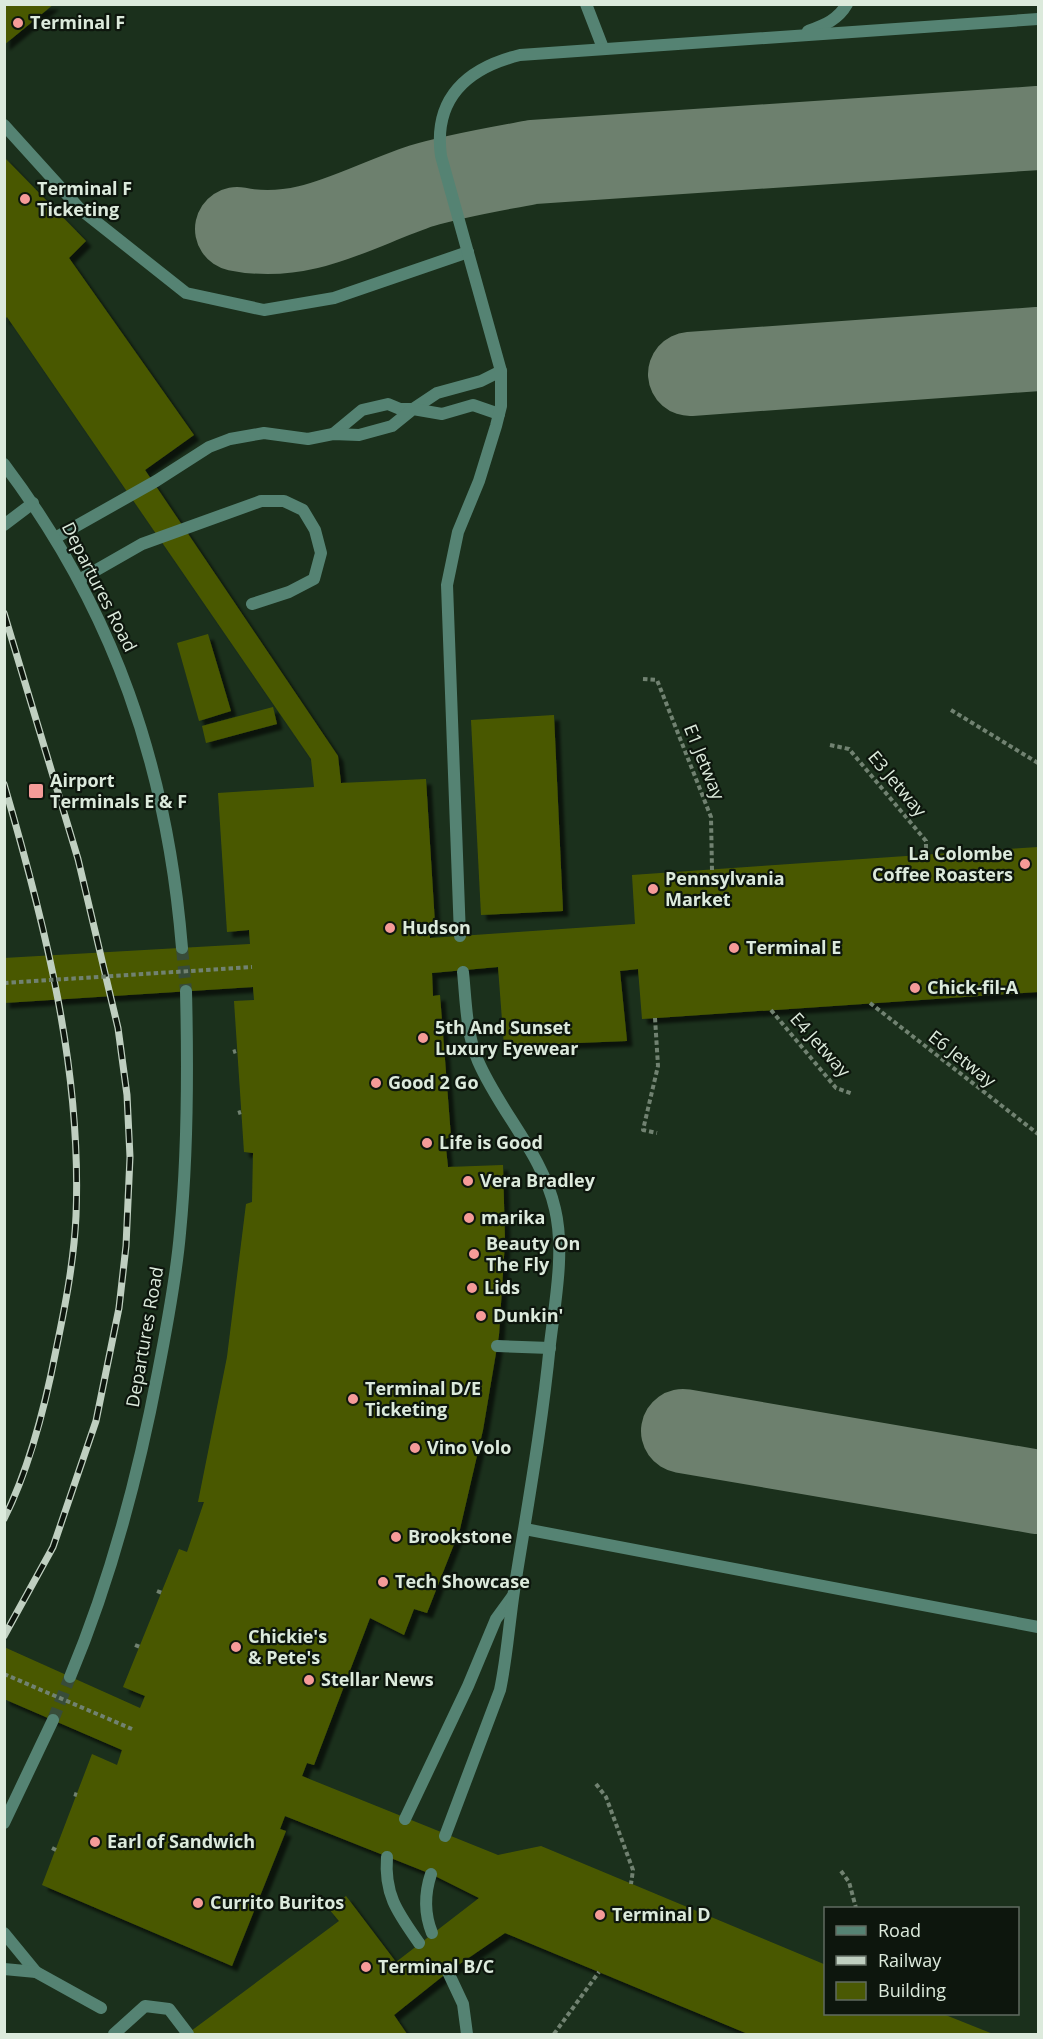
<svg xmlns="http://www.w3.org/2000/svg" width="1043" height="2039" font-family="'Open Sans',sans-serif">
<defs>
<filter id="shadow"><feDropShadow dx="5.5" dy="5.5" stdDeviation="1.5" flood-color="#0009"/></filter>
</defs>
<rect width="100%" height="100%" fill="#1b301c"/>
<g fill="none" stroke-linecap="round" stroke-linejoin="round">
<g stroke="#6d806e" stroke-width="84">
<path d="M237 229C305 243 358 207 421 186 458 175 496 169 533 162L1038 128"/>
<path d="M690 374 1038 349"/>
<path d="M683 1431 1038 1492"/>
</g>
</g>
<g fill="#4a5904" filter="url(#shadow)">
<path d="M4 4H54L4 45Z"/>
<path d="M4 157 86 241 69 258 194 435 145 470 338 756 341 783 426 779 435 924 429 925 430 938 635 924 632 875 1038 847V992L642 1019 638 969 620 971 627 1041 504 1046 498 967 432 973 433 996 440 995 451 1137 445 1139 448 1167 503 1165 505 1241 499 1335 483 1430 460 1529 427 1613 414 1609 404 1635 370 1618 314 1765 307 1763 302 1776 498 1855 541 1846 826 1965V2014H943L993 2034H748L505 1933 448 1972 394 2015 407 2034H187L339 1921 329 1909 346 1896 396 1962 479 1898 431 1874 285 1816 280 1829 286 1831 232 1966 42 1885 92 1754 117 1765 122 1750 4 1699V1647L140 1708 145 1696 123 1687 179 1549 187 1552 204 1502H198L227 1357 246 1204 252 1202 253 1153 244 1152 234 1001 254 1000 253 987 4 1003V958L250 944 249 930 227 932 218 793 314 787 311 759 7 317 4 320Z"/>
<path d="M208 634 231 711 199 721 177 643Z"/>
<path d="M273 707 277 724 206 743 202 726Z"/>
<path d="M554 715 563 911 481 915 471 720Z"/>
</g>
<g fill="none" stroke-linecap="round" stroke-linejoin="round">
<g stroke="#384c39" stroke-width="12" stroke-dasharray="12 6" stroke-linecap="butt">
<path d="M182 948 186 991"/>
<path d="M53 1720 70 1677"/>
</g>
<g stroke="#718271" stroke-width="4" stroke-dasharray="4.5 3" stroke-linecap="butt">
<path d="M643 679 657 680 711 817 712 870"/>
<path d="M951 710 1038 763"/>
<path d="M830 745 849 749 926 841V855"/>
<path d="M870 1003 1038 1134"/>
<path d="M771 1010 836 1088 853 1094"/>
<path d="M655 1018 658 1066 643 1130 657 1133"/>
<path d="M233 1052 236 1051"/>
<path d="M238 1113 241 1112"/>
<path d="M157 1591 162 1593"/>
<path d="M135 1645 140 1647"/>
<path d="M596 1784 606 1797 633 1870 631 1884"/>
<path d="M74 1794 77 1795"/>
<path d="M52 1848 56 1850"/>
<path d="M841 1871 849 1882 856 1908"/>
<path d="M554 2034 599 1972"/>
</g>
<g stroke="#558373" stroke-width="12">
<path d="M586 4 603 48"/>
<path d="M808 31C824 25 838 20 847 4"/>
<path d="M4 125 80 209 186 293 264 310 334 298 468 252"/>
<path d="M333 434 362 410 388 404 400 409H413L437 393 481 381 501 371"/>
<path d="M4 525 33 503"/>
<path d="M55 538 156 481 209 447 230 439 264 433 308 439 333 434 359 435 392 426 413 409 442 414 473 405 499 414"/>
<path d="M79 580 142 544 261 501H284L303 510 315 530 321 553 314 579 289 592 252 604"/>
<path d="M460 936 447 585 458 532 479 481 496 426 501 406V371L441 156C433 98 467 68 520 55L1038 19"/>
<path d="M497 1346 550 1348"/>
<path d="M525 1529 1038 1627"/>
<path d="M405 1819 468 1686 496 1619 512 1597"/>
<path d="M445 1836 500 1690C507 1657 509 1624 514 1591 527 1509 542 1427 550 1344 555 1302 565 1251 555 1209 543 1155 500 1112 478 1061 466 1033 466 1001 463 972"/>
<path d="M387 1857C384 1895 398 1913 419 1943"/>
<path d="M431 1874C424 1895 424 1913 432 1933"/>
<path d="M4 1933 36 1972"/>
<path d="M4 1969 36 1972 101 2008"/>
<path d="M448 1972 463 2004 467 2034"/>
<path d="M114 2034 145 2006 169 2009 188 2034"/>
</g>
<g stroke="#558373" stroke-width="12">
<path d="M4 464C114 610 167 766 182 948"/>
<path d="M70 1677C111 1579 138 1477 158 1372 167 1326 176 1279 180 1233 188 1152 188 1072 186 991"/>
<path d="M4 1823 53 1720"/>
</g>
<g stroke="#bfcfc0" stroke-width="7">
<g id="rail">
<path d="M4 613 78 859 118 1028 127 1095 130 1157 126 1246 119 1308 96 1421 53 1547 4 1636"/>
<path d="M4 784C45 924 82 1070 76 1216 74 1261 65 1307 56 1350 45 1407 30 1467 4 1519"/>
</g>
</g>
<use href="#rail" stroke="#0d160d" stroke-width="4.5" stroke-dasharray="14" stroke-linecap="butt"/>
<g stroke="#718271" stroke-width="4" stroke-dasharray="4.5 3" stroke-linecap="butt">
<path d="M4 983 252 967"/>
<path d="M4 1674 132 1729"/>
</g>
</g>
<g fill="#f59b98" stroke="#0d160d" stroke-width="2">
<circle cx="18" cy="23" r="6"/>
<circle cx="25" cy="199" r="6"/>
<rect x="28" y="783" width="16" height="16" rx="3"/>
<circle cx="1025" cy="864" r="6"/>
<circle cx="653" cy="889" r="6"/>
<circle cx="390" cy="928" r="6"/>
<circle cx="734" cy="948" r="6"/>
<circle cx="915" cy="988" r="6"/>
<circle cx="423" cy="1038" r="6"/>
<circle cx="376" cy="1083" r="6"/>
<circle cx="427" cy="1143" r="6"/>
<circle cx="468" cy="1181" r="6"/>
<circle cx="469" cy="1218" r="6"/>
<circle cx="474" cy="1254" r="6"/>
<circle cx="472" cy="1288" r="6"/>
<circle cx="481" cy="1316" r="6"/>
<circle cx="353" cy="1399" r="6"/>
<circle cx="415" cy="1448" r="6"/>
<circle cx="396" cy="1537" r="6"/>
<circle cx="383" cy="1582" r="6"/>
<circle cx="236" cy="1647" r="6"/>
<circle cx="309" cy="1680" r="6"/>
<circle cx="95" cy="1842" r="6"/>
<circle cx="198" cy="1903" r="6"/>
<circle cx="600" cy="1915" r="6"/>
<circle cx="366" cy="1967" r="6"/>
</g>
<g text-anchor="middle" stroke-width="4.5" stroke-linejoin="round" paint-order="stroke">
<g font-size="18" font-weight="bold" fill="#dceadc" stroke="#0d160d" text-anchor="start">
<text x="30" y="29">Terminal F</text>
<text x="37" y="195">Terminal F<tspan x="37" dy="21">Ticketing</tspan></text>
<text x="50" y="787">Airport<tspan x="50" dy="21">Terminals E &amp; F</tspan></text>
<text x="1013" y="860" text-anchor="end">La Colombe<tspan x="1013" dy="21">Coffee Roasters</tspan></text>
<text x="665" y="885">Pennsylvania<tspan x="665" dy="21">Market</tspan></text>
<text x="402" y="934">Hudson</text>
<text x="746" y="954">Terminal E</text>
<text x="927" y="994">Chick-fil-A</text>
<text x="435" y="1034">5th And Sunset<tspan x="435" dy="21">Luxury Eyewear</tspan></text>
<text x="388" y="1089">Good 2 Go</text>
<text x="439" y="1149">Life is Good</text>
<text x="480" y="1187">Vera Bradley</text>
<text x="481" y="1224">marika</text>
<text x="486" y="1250">Beauty On<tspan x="486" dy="21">The Fly</tspan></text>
<text x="484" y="1294">Lids</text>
<text x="493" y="1322">Dunkin'</text>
<text x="365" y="1395">Terminal D/E<tspan x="365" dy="21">Ticketing</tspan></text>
<text x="427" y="1454">Vino Volo</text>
<text x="408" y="1543">Brookstone</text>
<text x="395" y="1588">Tech Showcase</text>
<text x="248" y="1643">Chickie's<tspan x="248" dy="21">&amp; Pete's</tspan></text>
<text x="321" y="1686">Stellar News</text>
<text x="107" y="1848">Earl of Sandwich</text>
<text x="210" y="1909">Currito Buritos</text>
<text x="612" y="1921">Terminal D</text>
<text x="378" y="1973">Terminal B/C</text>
</g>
<g font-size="18" fill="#dceadc" stroke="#0d160d">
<text transform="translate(99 587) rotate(63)" y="6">Departures Road</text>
<text transform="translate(704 762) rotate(68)" y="6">E1 Jetway</text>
<text transform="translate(897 784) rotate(50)" y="6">E3 Jetway</text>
<text transform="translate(820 1045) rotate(48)" y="6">E4 Jetway</text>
<text transform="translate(962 1059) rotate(38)" y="6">E6 Jetway</text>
<text transform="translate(145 1337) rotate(-80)" y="6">Departures Road</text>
</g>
</g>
<rect width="1043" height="2039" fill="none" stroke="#dceadc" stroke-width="12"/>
<rect x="824" y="1907" width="195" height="108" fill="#0d160d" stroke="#606b60" stroke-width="1.5"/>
<rect x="836" y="1926" width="30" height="9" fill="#558373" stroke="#606b60" stroke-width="1.5"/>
<text x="878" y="1937" font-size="18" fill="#dceadc">Road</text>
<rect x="836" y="1956" width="30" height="9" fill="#bfcfc0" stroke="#606b60" stroke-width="1.5"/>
<text x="878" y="1967" font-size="18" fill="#dceadc">Railway</text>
<rect x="836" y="1982" width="30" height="18" fill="#4a5904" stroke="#606b60" stroke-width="1.5"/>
<text x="878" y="1997" font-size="18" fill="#dceadc">Building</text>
</svg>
